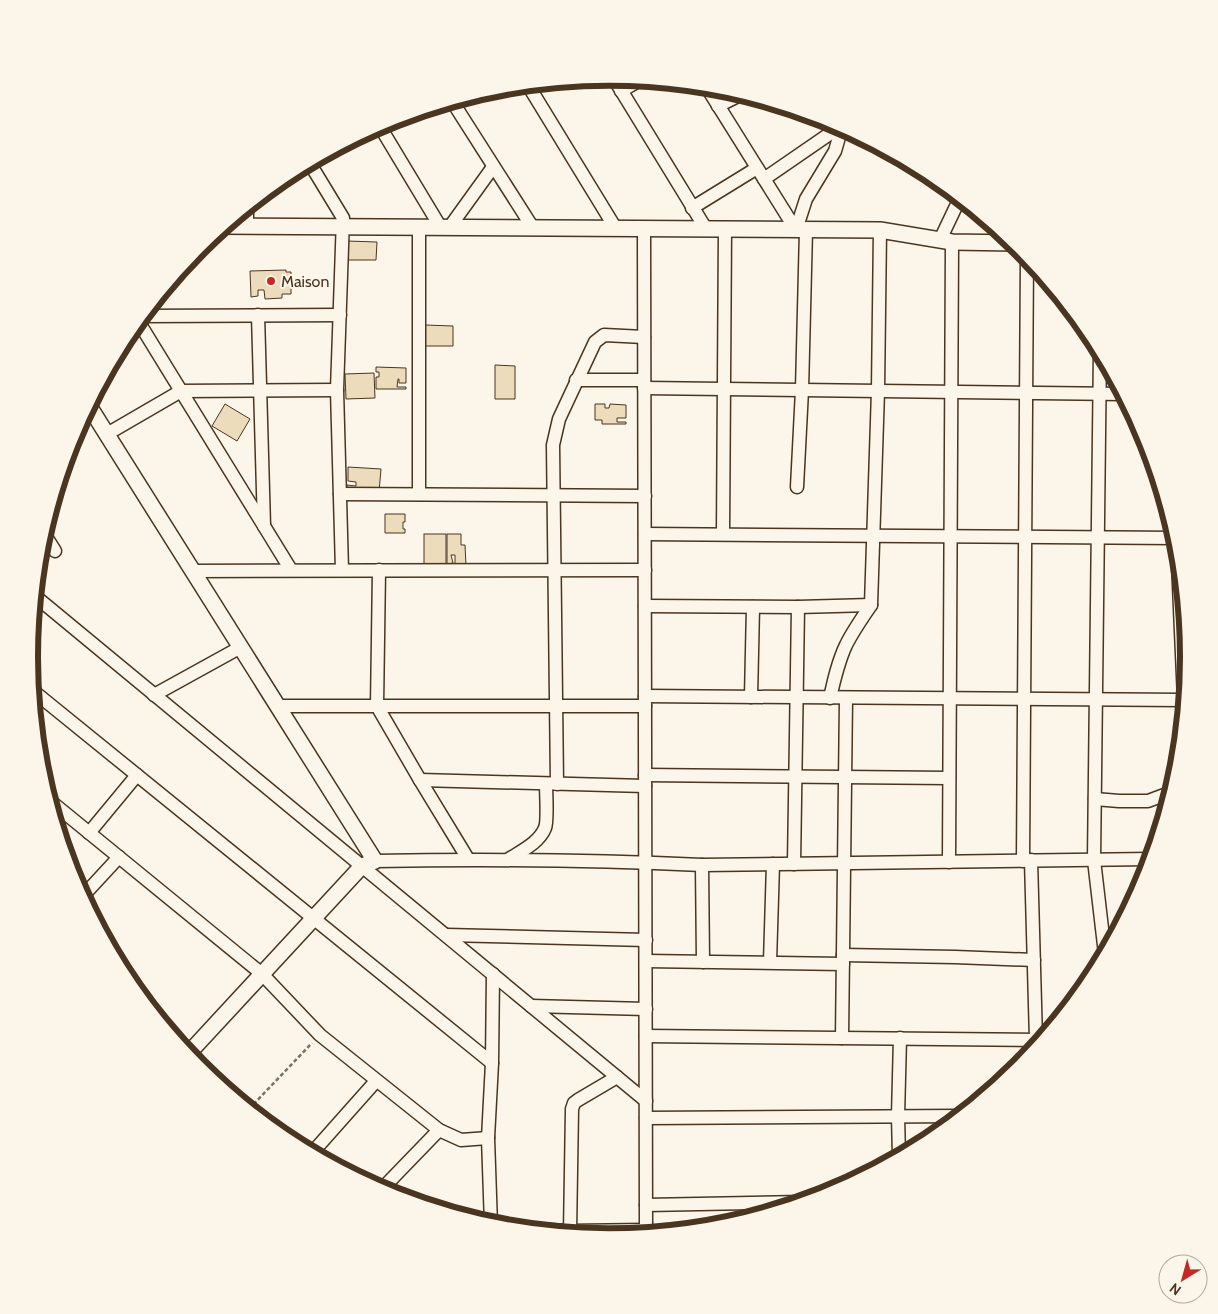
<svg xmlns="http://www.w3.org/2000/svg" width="1218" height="1314" font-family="Cabin,sans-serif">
<rect width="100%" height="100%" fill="#fbf6e9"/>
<g fill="#ecdcbc" stroke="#4a3520">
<path d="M347 241 377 242 376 260H347Z"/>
<path d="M286 270V272H291V294H282V298L265 299 264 290H258V296L251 297 250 271Z"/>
<path d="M425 325 453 326V346H425Z"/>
<path d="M495 365 515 366V399H495Z"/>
<path d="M376 367 406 368V383H399V379H398L397 387H406V389H376V377H379V372H376Z"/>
<path d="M374 373 375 398 346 399 345 374Z"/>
<path d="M225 404 250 419 237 441 212 426Z"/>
<path d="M595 404H605V408H609L610 404 626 405V418H617V422H626V424H602V420H595Z"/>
<path d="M348 467 381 469 379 492 347 490V485L356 486V482L348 481Z"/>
<path d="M385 514H405V522H403V529H405V533H385Z"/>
<rect x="424" y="534" width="22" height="30"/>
<path d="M447 534H461V545H465L466 565 455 566V555H451L453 563 447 564Z"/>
</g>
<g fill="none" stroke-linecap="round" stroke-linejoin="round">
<g stroke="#4a3520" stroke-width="15">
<g id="minor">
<path d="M613 77 706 229"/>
<path d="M528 85 616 229"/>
<path d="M706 86 796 230"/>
<path d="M621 91 640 80"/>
<path d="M452 101 533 228"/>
<path d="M718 106 742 94"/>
<path d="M379 125 441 228"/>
<path d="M309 162 343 218 337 390 342 570"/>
<path d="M764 179 841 126"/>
<path d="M692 208 757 168"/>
<path d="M247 227V207"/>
<path d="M419 228V494"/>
<path d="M449 228 493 167"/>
<path d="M644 229 646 1234"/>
<path d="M796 230 806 199 835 151 842 127"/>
<path d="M940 240 960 198"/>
<path d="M258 315 264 526"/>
<path d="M142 316 340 315"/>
<path d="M138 321 291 570"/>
<path d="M1100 350 1094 860 1105 954"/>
<path d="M576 380H644"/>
<path d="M644 388 1123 394"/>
<path d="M107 434 181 391 337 390"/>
<path d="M797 487 802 390 806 230"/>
<path d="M340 494 645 496"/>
<path d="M43 532 55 551"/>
<path d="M645 534 1176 538"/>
<path d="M723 534 725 229"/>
<path d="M1177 540 1184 700 1183 725"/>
<path d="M379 570 377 706 420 780 468 859"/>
<path d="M192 571 645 570"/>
<path d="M35 596 646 1101"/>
<path d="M645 606 798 607 871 605"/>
<path d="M32 690 492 1063"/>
<path d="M154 695 241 647"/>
<path d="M645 696 1185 700"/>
<path d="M751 697 753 607"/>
<path d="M830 698C834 680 838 662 846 645 853 631 862 618 871 605L878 391 880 230"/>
<path d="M278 706H645"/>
<path d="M645 775 949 778"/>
<path d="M420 780 645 786"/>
<path d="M557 784 553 445 559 419 595 342 604 335 644 337"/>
<path d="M1095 799 1119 801H1148L1172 792"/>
<path d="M49 800 262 974 320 1035 439 1130 461 1140 488 1138"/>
<path d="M89 833 137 775"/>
<path d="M509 859C521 851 539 843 545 828 548 821 546 794 546 784"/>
<path d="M1031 860 1036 1040"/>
<path d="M375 861C484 859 593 860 702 865L1151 859"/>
<path d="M1023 861 1027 255"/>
<path d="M949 862 952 242"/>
<path d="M794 864 798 607"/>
<path d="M702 865 703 962"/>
<path d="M82 897 119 857"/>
<path d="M446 935 646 940"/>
<path d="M843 955 955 957 1034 960"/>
<path d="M646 961 843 964"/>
<path d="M770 962 773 864"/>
<path d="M531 1006 646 1009"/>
<path d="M646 1036 1042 1040"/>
<path d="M842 1038 846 698"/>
<path d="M646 1118 960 1116"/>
<path d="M312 1153 376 1081"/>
<path d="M899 1157 898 1116 900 1038"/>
<path d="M381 1190 439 1130"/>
<path d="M646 1205 803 1202"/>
<path d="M491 1225 488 1138 492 1063 493 974"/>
<path d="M525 1229 570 1231 646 1230"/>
<path d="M570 1233 572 1109 574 1103 578 1100 617 1077"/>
</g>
</g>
<g stroke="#4a3520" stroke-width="18">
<g id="tertiary">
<path d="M223 226 880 230 952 242 1015 243"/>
<path d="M89 406 375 861 362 866 188 1054"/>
</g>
</g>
<path stroke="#7f6f5c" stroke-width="2.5" stroke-dasharray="4 2.5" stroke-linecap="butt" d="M249 1109 312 1043"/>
<use href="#minor" stroke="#fbf6e9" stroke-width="12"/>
<use href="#tertiary" stroke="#fbf6e9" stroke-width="15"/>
</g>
<circle fill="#c62828" stroke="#fbf6e9" stroke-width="2" cx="271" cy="281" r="5"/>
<g text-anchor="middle" stroke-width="4" stroke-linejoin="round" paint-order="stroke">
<g font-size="16" fill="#4a3520" stroke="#fbf6e9" text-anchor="start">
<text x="281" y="287">Maison</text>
</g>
</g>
<path d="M0 0H1218V1314H0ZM38 657a571 571 0 1 1 1142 0a571 571 0 1 1-1142 0Z" fill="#fbf6e9" fill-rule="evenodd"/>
<path fill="none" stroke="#4a3520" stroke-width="6" d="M38 657a571 571 0 1 1 1142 0a571 571 0 1 1-1142 0Z"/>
<g transform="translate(1183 1279) rotate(217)"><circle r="24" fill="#fbf6e9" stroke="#b4a999"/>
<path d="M0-4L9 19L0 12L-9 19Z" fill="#c62828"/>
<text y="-8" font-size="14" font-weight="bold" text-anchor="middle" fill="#4a3520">N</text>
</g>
</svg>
